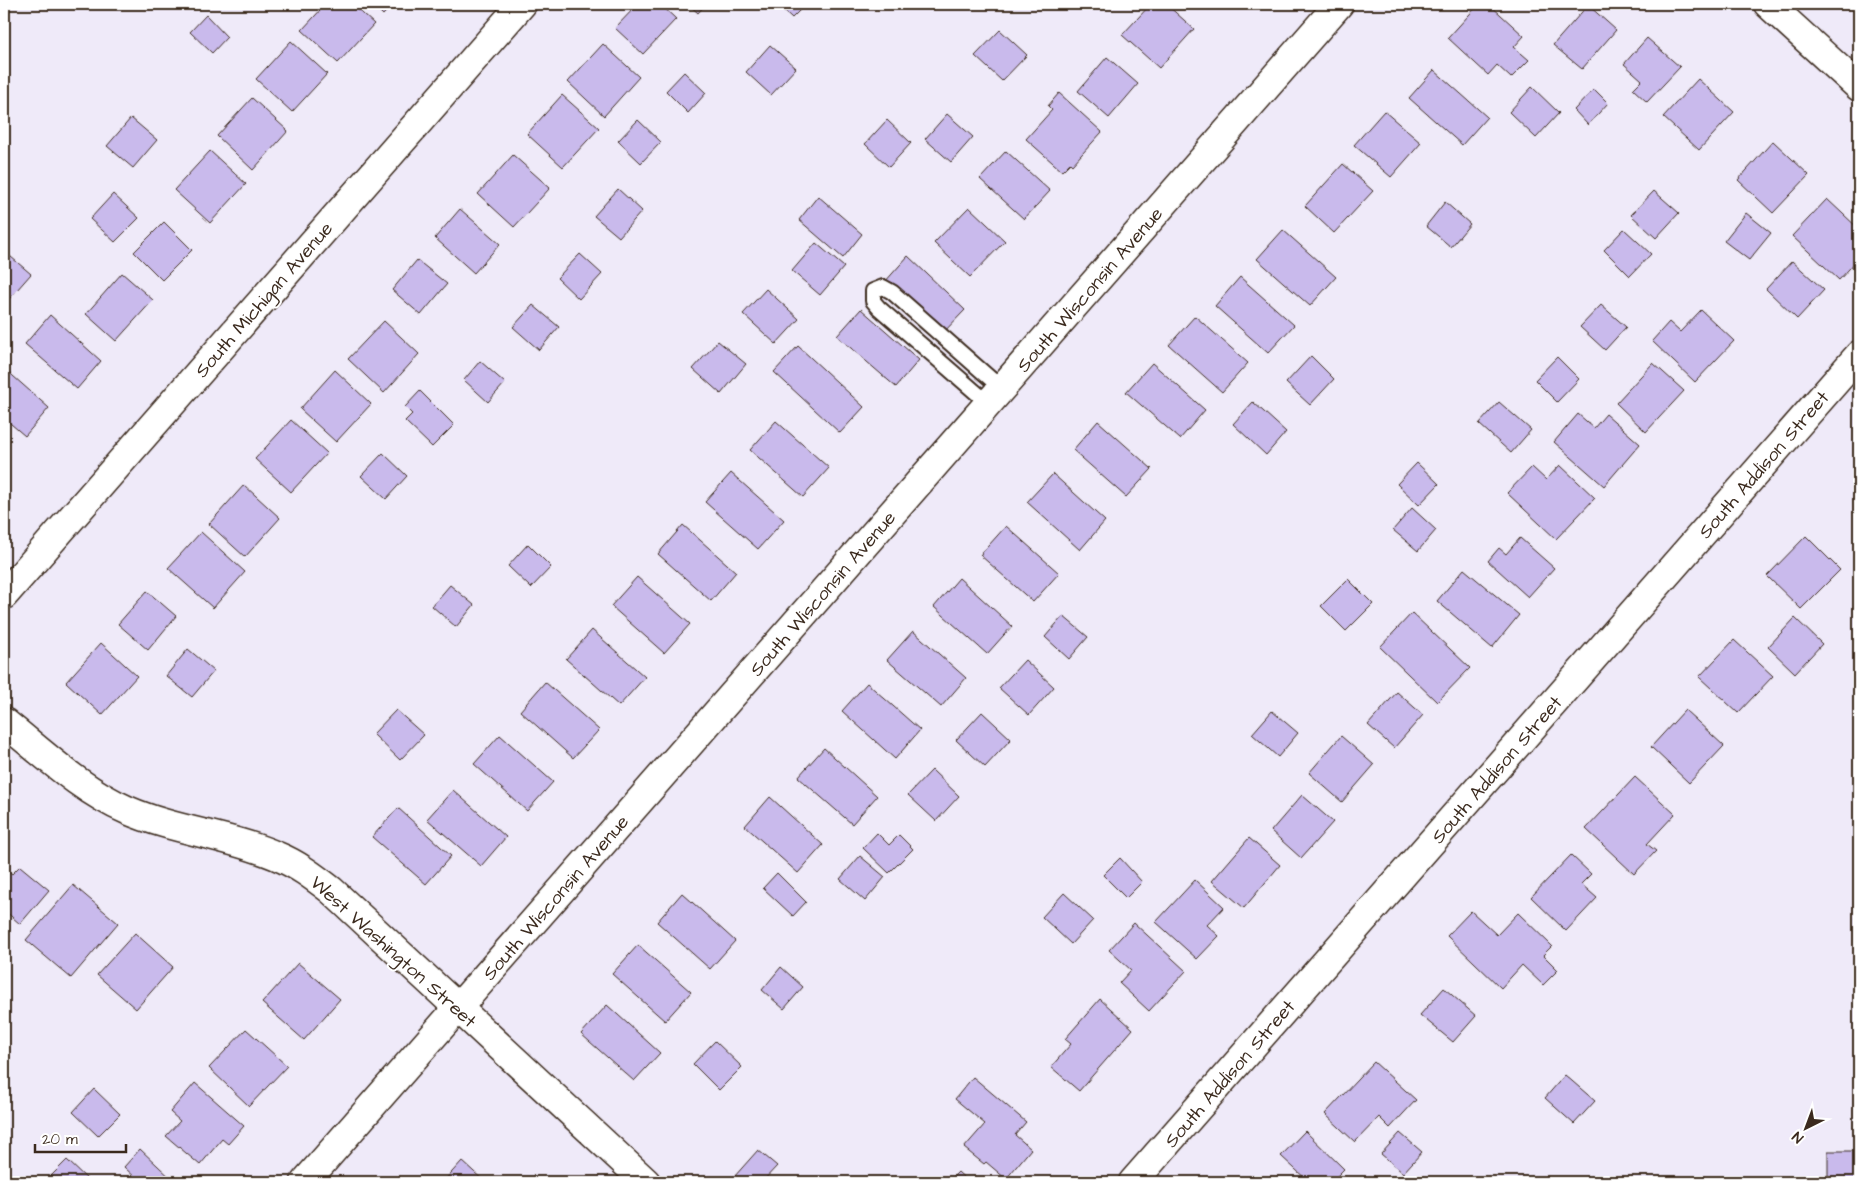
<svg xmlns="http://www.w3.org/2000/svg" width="1863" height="1186" font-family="'Architects Daughter',sans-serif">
<rect width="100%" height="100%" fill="#efeaf9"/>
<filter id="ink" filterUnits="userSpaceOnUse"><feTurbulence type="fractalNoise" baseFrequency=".02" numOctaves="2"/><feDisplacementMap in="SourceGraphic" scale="10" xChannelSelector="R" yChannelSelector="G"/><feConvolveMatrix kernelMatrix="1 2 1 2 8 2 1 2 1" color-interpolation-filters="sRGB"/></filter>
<g filter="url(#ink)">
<g fill="#c9baec" stroke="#3b2a1e">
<path d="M326 4H352L374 24 338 63 302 30Z"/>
<path d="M372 4H393L383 15Z"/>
<path d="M638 4H660L676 19 643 54 615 28Z"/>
<path d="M688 4H706L698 13Z"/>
<path d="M777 4H806L792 18Z"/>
<path d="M1151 4H1166L1194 29 1159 68 1122 35Z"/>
<path d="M1479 4H1489L1524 36 1514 47 1529 60 1511 78 1497 65 1488 75 1448 38Z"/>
<path d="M1588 5 1616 30 1582 69 1553 45Z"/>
<path d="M206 15 227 37 212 53 190 32Z"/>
<path d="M1000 30 1027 55 1002 81 975 56Z"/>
<path d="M1647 38 1680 67 1647 102 1633 89 1642 80 1624 64Z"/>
<path d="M291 41 327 74 292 112 256 79Z"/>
<path d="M603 44 639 77 604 116 568 82Z"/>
<path d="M770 45 796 68 771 95 746 72Z"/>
<path d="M1107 57 1138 84 1109 118 1078 91Z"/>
<path d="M1434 70 1487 117 1462 145 1409 98Z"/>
<path d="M684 72 706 93 688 113 666 91Z"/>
<path d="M1698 79 1734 112 1699 150 1663 117Z"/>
<path d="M1532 87 1559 113 1536 138 1509 112Z"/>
<path d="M1594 89 1608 103 1588 125 1574 110Z"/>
<path d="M1059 93 1102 132 1072 165 1070 163 1062 171 1026 139 1052 110 1048 106Z"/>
<path d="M562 95 599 128 563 167 527 134Z"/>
<path d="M252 98 288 131 253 170 217 136Z"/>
<path d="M1384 111 1421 143 1391 177 1354 145Z"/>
<path d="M947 114 973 137 951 162 925 139Z"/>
<path d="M131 118 157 140 133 168 107 146Z"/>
<path d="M638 120 661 142 641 163 618 141Z"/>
<path d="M887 120 911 143 889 167 865 144Z"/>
<path d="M1773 141 1809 175 1773 213 1738 180Z"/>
<path d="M210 151 246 184 210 223 174 190Z"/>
<path d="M1006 151 1050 191 1024 219 980 179Z"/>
<path d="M513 155 550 188 514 227 478 194Z"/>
<path d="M1343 164 1373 191 1334 233 1305 206Z"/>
<path d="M618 189 642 211 619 237 594 216Z"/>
<path d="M1654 191 1679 213 1656 238 1631 215Z"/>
<path d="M113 194 139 218 115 242 90 219Z"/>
<path d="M818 196 862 234 843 258 799 220Z"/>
<path d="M1827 199 1859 229V258L1839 280 1792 236Z"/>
<path d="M1445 202 1470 224 1451 247 1426 226Z"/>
<path d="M969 207 1005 241 970 277 934 243Z"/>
<path d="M460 209 500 244 474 273 435 238Z"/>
<path d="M1746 213 1771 233 1749 260 1724 241Z"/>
<path d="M164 222 192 250 162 280 134 252Z"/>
<path d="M1624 229 1651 254 1630 276 1604 250Z"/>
<path d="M1283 230 1336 277 1310 306 1257 259Z"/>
<path d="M816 243 844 267 820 295 792 271Z"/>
<path d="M4 251 31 274 9 299 4 295Z"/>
<path d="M580 254 602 274 579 299 557 278Z"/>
<path d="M908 256 965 310 940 336 884 283Z"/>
<path d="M417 260 447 284 421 315 392 290Z"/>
<path d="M1792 261 1824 290 1797 319 1766 289Z"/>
<path d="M122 273 153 300 116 341 86 314Z"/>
<path d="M1240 277 1294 325 1268 353 1215 306Z"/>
<path d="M766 289 799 319 776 344 743 314Z"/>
<path d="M533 305 559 327 539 350 513 327Z"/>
<path d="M1601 305 1626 327 1605 350 1580 327Z"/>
<path d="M861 309 919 360 896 387 837 336Z"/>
<path d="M1701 310 1734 341 1695 382 1652 341 1669 322 1680 332Z"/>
<path d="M50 315 101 361 77 389 25 344Z"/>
<path d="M1195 316 1248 363 1222 392 1169 345Z"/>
<path d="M384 321 419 354 384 393 348 359Z"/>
<path d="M718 341 746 364 721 394 693 369Z"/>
<path d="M798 346 864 407 840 433 774 372Z"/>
<path d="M1311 356 1334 379 1310 405 1286 383Z"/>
<path d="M1557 357 1579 379 1557 402 1535 380Z"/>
<path d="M480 361 505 383 488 402 464 380Z"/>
<path d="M1152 363 1205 410 1180 439 1126 392Z"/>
<path d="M1653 363 1684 391 1646 432 1616 403Z"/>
<path d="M4 368 49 408 25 436 4 418Z"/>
<path d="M335 370 371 404 336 442 300 409Z"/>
<path d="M420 391 454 425 432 447 405 421 412 414 405 407Z"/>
<path d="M1253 402 1286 432 1266 455 1233 424Z"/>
<path d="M1499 402 1531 430 1511 453 1479 424Z"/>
<path d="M1578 414 1594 428 1606 414 1640 444 1604 486 1554 442Z"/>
<path d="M291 420 327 453 291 492 255 459Z"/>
<path d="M776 421 829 468 803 497 750 450Z"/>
<path d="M1098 421 1152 469 1126 497 1073 450Z"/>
<path d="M383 453 407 476 386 499 361 476Z"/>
<path d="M1417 463 1439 484 1419 505 1397 484Z"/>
<path d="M1560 465 1595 498 1556 539 1507 493 1532 467 1546 480Z"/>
<path d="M731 473 784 520 758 549 705 502Z"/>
<path d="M1053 474 1105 521 1080 550 1027 502Z"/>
<path d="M244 485 280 518 245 557 209 524Z"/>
<path d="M1412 508 1436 530 1418 551 1393 530Z"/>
<path d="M683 525 736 572 711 601 658 554Z"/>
<path d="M1006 526 1059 573 1033 602 980 555Z"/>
<path d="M201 532 245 572 213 608 168 568Z"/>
<path d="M1806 536 1840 570 1801 609 1767 576Z"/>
<path d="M1520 538 1554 568 1528 597 1488 561 1499 548 1506 554Z"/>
<path d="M528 544 551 567 531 588 508 566Z"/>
<path d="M1464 569 1519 615 1492 648 1437 601Z"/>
<path d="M637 577 690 624 664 653 611 606Z"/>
<path d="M959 578 1012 626 987 654 934 607Z"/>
<path d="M1348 579 1373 604 1346 631 1321 606Z"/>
<path d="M450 585 474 605 456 627 432 606Z"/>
<path d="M147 591 176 616 148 650 118 624Z"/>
<path d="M1412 613 1470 668 1437 702 1380 647Z"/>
<path d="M1063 616 1088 637 1069 659 1045 637Z"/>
<path d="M1795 618 1822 644 1795 673 1768 647Z"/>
<path d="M592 630 645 677 619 706 566 659Z"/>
<path d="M913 631 966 678 941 707 887 660Z"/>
<path d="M1734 640 1773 676 1738 713 1699 677Z"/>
<path d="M101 643 137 676 102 715 66 682Z"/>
<path d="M188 649 214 671 192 697 166 676Z"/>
<path d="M1025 660 1054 687 1029 715 999 688Z"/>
<path d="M545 682 599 730 573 758 520 711Z"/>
<path d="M867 683 920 730 895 759 842 711Z"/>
<path d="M1397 692 1423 715 1394 748 1368 725Z"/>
<path d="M396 710 424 735 400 760 373 734Z"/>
<path d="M1685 710 1724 746 1689 783 1651 747Z"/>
<path d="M1272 711 1298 733 1278 757 1252 734Z"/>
<path d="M982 712 1011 739 985 767 956 740Z"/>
<path d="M500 735 553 782 527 811 474 764Z"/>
<path d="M1341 736 1374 765 1342 802 1309 773Z"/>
<path d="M824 748 877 796 852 824 798 777Z"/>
<path d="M932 770 959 796 936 821 908 795Z"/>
<path d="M1635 777 1675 814 1647 844 1656 851 1634 874 1586 829Z"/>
<path d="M453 790 506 837 481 866 427 819Z"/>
<path d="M1302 795 1333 822 1301 858 1271 831Z"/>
<path d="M770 797 823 845 798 873 745 826Z"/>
<path d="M398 808 451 856 426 884 372 837Z"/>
<path d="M877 833 889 845 899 835 913 849 889 873 863 848Z"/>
<path d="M1249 838 1280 865 1244 908 1212 881Z"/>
<path d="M1571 855 1591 874 1581 884 1597 898 1566 931 1531 897Z"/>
<path d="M860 856 885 877 865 901 840 879Z"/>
<path d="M1120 858 1142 882 1126 898 1103 875Z"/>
<path d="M20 866 49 890 20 924 4 910V867L12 874Z"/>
<path d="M777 873 806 902 793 916 763 888Z"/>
<path d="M1195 880 1224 907 1207 925 1219 936 1197 959 1156 922Z"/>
<path d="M73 885 118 923 71 978 26 940Z"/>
<path d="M682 893 735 941 710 969 657 922Z"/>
<path d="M1064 893 1093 920 1071 944 1042 917Z"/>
<path d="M1471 911 1497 935 1518 913 1552 946 1543 955 1558 970 1543 985 1522 965 1501 988 1447 936Z"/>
<path d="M1134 923 1186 971 1149 1011 1119 983 1131 970 1109 950Z"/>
<path d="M135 933 173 967 136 1009 97 975Z"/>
<path d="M638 945 691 992 665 1021 612 974Z"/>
<path d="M298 963 340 999 304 1040 262 1003Z"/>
<path d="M781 967 803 987 784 1009 762 990Z"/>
<path d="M1444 988 1476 1016 1453 1042 1420 1015Z"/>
<path d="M1100 999 1133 1029 1079 1091 1051 1067 1071 1044 1065 1039Z"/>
<path d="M607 1005 660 1053 634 1081 581 1034Z"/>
<path d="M246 1029 287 1066 249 1106 209 1068Z"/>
<path d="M715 1041 742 1067 719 1090 693 1064Z"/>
<path d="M1374 1062 1416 1100 1390 1128 1379 1117 1355 1142 1325 1114Z"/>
<path d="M1565 1075 1595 1101 1574 1124 1545 1098Z"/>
<path d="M973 1077 1026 1122 1015 1135 1031 1149 1006 1179 986 1162 984 1164 964 1148 985 1124 955 1099Z"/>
<path d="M195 1083 244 1126 228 1144 222 1139 200 1165 166 1136 180 1121 170 1112Z"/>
<path d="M94 1089 120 1114 98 1136 73 1112Z"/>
<path d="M1305 1131 1344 1169 1331 1182H1309L1281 1156Z"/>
<path d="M1400 1133 1422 1152 1403 1173 1381 1154Z"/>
<path d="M140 1149 175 1182H136L138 1180 124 1167Z"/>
<path d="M758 1150 777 1166 762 1182H740L734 1177Z"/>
<rect x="1828" y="1151" width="31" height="31"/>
<path d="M67 1160 88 1180 86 1182H58L51 1176Z"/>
<path d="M462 1161 485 1182H443Z"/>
<path d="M958 1172 969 1182H948Z"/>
</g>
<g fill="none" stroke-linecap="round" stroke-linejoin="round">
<g stroke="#3b2a1e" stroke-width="18">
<path id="service" d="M988 403 879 308 873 301V291L883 287 892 292 1001 388"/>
</g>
<g stroke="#3b2a1e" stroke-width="31">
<g id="minor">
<path d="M1768 4 1859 87"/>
<path d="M4 595 522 4"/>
<path d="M4 722C43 753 81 790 127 810 175 831 228 835 277 856 297 864 314 877 331 890L646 1182"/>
<path d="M305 1182 1339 4"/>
<path d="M1133 1182 1859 355"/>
</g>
</g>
<use href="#service" stroke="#fff" stroke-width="14"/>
<use href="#minor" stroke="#fff" stroke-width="28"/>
</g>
</g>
<g text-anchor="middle" stroke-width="4" stroke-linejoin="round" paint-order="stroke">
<g font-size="19" fill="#3b2a1e" stroke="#fff">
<text transform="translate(1089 289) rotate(-49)" y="7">South Wisconsin Avenue</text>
<text transform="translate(263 299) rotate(-49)" y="7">South Michigan Avenue</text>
<text transform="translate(1763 464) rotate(-49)" y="7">South Addison Street</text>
<text transform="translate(822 593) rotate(-49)" y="7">South Wisconsin Avenue</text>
<text transform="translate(1496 769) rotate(-49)" y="7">South Addison Street</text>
<text transform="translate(555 897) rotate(-49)" y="7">South Wisconsin Avenue</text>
<text transform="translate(394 951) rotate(42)" y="7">West Washington Street</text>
<text transform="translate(1229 1073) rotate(-49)" y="7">South Addison Street</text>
</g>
</g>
<rect width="1863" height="1186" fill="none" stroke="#fff" stroke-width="20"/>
<rect x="10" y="10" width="1843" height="1166" fill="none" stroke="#3b2a1e" stroke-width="2" filter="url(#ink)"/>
<g transform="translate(1806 1128) rotate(222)" stroke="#ffffff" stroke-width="4" paint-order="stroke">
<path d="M0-4L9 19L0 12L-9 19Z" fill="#3b2a1e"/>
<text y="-8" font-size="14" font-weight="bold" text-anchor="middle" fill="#3b2a1e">N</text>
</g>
<path d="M35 1144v8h91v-8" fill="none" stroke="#3b2a1e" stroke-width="2.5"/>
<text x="42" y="1144" font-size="15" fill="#3b2a1e" stroke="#ffffff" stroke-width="4" paint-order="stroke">20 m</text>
</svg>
